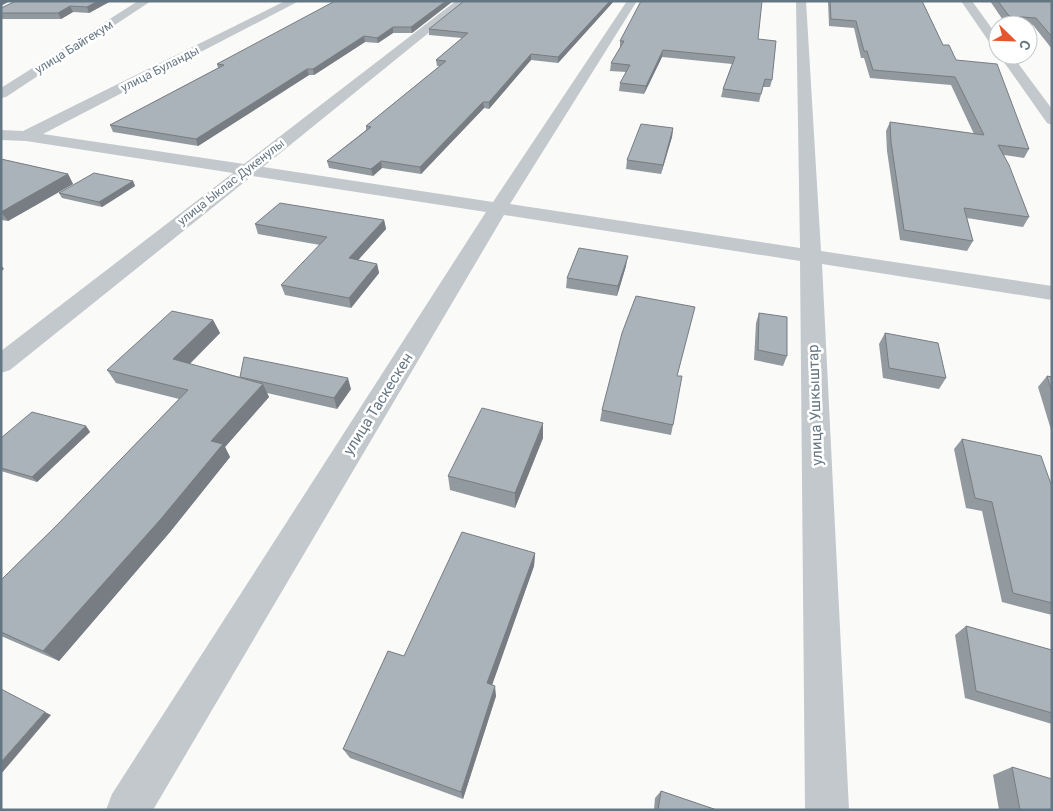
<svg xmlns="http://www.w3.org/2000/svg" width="1053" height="811" font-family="Roboto,sans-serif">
<rect width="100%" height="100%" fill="#fafaf8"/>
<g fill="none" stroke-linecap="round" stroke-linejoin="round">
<g fill="#c3c8cc" fill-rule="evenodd">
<path d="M138 1H151L6 97 1 98V88Z"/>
<path d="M285 1H299L43 134 244 164 456 1H468L263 167 493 202 627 1H637L510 204 800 248 796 1H806L821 251 1052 286V300L822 264 849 810H805L800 261 504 215 153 810H106L112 794 486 212 252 176 10 370 1 373V351L233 173 26 141 1 140V130L23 131Z"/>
<path d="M961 1H972L998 37V50L994 49Z"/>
<path d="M999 55H1012L1052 109V125L1047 123Z"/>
</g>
</g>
<g fill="#929a9f">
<path d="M111 1 89 13 73 12 61 19H1V8Z"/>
<path d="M453 1 412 33H393L378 43 365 42 314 75H309L198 146 113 132 110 125 218 68 217 64Z"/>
<path d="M614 1 558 63 531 60 489 109 484 108 421 174 382 168 373 176 329 168 327 161 366 130V126L440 66H437L436 60 462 38 429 35V29Z"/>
<path d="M828 1H923V3L943 45 1029 149 1024 158 1004 155 1029 217 1023 227 967 218 973 241 967 251 900 240 887 151 886 131 890 122 974 134 951 85 870 78 864 58H861L854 28 829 26Z"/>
<path d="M990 1H1052V49L1033 25 1005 23Z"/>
<path d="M758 39 772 80 770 87H763L759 102 721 97 723 89 732 64 662 57 644 94 619 91 620 83 626 72 610 71 611 63 620 48V41Z"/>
<path d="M673 128 672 137 661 174 626 169 627 160Z"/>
<path d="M1 159 68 174 73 184 8 221 1 220Z"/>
<path d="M133 181 135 186 102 207 62 198 59 193Z"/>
<path d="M384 220 386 229 358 260 377 264 379 273 351 308 285 295 281 285 320 245 258 234 255 224Z"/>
<path d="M626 266 617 296 566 288 567 278Z"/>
<path d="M759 313 787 356 783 366 754 360 756 323Z"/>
<path d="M213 320 220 333 190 364 240 377 351 389 337 409 267 393 269 397 225 447 230 457 170 532 59 661 1 636V580L57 525 179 399 116 383 107 370Z"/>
<path d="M885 333 946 378 939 389 883 378 879 344Z"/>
<path d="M677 376 673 425 671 435 600 421 602 410Z"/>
<path d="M1047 376 1052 377V433L1038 387Z"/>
<path d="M86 426 90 432 37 482 1 471V438Z"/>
<path d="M543 438 515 508 450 490 448 476Z"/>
<path d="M962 439 1052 487V615L1002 602 982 511 966 508 954 449Z"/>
<path d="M535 553 534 566 492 684 496 696 463 799 350 758 343 749 404 656Z"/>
<path d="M966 626 1052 650V724L965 698 955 635Z"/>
<path d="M1012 767 1052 810H999L993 775Z"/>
<path d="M661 791 717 810H654L655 798Z"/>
</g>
<g fill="#777d82">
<path d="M1 1H10L1 6Z"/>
<path d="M98 1H111L89 13 87 7Z"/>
<path d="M446 1H453L412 33 411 27Z"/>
<path d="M610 1H614L558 63V57Z"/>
<path d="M70 6 73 12 61 19 58 13Z"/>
<path d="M393 27V33L378 43 377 38Z"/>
<path d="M364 36 365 42 314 75 313 69Z"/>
<path d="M663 50 662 57 644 94 646 86Z"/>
<path d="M531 54V60L489 109V102Z"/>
<path d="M307 69 309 75 198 146 196 139Z"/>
<path d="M483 102 484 108 421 174 420 167Z"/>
<path d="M673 128 672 137 661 174 663 165Z"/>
<path d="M381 161 382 168 373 176 371 169Z"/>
<path d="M68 174 73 184 8 221 1 212Z"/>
<path d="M133 181 135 186 102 207 99 202Z"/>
<path d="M384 220 386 229 351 268 349 258Z"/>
<path d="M628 256 626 266 617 296 618 286Z"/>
<path d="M377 264 379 273 351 308 349 298Z"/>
<path d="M1 265 4 269 1 271Z"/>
<path d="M213 320 220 333 181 372 173 359Z"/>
<path d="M348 378 351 389 337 409 334 398Z"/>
<path d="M263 384 269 397 225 447 230 457 170 532 59 661 43 651 211 441Z"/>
<path d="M543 423V438L515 508V493Z"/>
<path d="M86 426 90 432 37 482 32 477Z"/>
<path d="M535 553 534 566 489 694 487 683Z"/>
<path d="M495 686 496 696 463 799 461 792Z"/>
<path d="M45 712 51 715 1 774V762Z"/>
</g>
<g fill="#aab3b9" stroke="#777d82">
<path d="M16 1H98L87 7 70 6 58 13H1V8Z"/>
<path d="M335 1H446L411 27H393L377 38 364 36 313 69H307L196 139 110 125 224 65 217 64Z"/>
<path d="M464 1H610L558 57 531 54 489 102H483L420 167 381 161 371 169 327 161 371 127 366 126 446 61 436 60 468 33 429 29Z"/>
<path d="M641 1H762L758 39 776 41 772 80 765 79 761 94 723 89 735 57 663 50 646 86 620 83 630 65 611 63 624 41H620Z"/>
<path d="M830 1H922L943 45H949L956 60 997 64 1029 149 998 145 1009 165 1029 217 964 208 973 241 904 230 891 142 890 122 984 135 955 77 873 70 867 51H864L856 21 831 19Z"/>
<path d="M998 1H1052V37L1036 18 1009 16Z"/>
<path d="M641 124 673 128 663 165 627 160Z"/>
<path d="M1 159 68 174 1 212Z"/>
<path d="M94 173 133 181 99 202 59 193Z"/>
<path d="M280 203 384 220 349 258 377 264 349 298 281 285 327 237 255 224Z"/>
<path d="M579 248 628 256 618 286 567 278Z"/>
<path d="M636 296 695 307 677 376H682L673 425 602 410 622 333Z"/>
<path d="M172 311 213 320 173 359 263 384 211 441 223 444 160 520 43 651 1 632V580L57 525 188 390 107 370Z"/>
<path d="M759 313 787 317V356L758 350Z"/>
<path d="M885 333 938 343 946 378 889 368Z"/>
<path d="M244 357 348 378 334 398 240 377Z"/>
<path d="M1047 376 1052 377V392Z"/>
<path d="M482 408 543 423 515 493 448 476Z"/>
<path d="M32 412 86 426 32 477 1 468V438Z"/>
<path d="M962 439 1041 456 1052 487V603L1013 593 992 502 975 498Z"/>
<path d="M462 532 535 553 487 683 495 686 461 792 343 749 388 651 404 656Z"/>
<path d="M966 626 1052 650V713L976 691Z"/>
<path d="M1 689 45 712 1 762Z"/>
<path d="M1012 767 1052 779V810H1020Z"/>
<path d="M661 791 717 810H658Z"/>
</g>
<g text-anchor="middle" stroke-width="5" stroke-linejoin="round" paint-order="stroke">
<g font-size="12" fill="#657683" stroke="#fff">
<text transform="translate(74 47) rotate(-32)" y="4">улица Байгекум</text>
<text transform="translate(160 69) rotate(-27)" y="4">улица Буланды</text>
<text transform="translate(231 182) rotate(-38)" y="4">улица Ыклас Дукенулы</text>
</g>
<g font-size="15" fill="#657683" stroke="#fff">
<text transform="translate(378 404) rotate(-58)" y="5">улица Таскескен</text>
<text transform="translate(815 405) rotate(-92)" y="5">улица Ушкыштар</text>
</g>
</g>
<rect width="1053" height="811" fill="none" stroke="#657683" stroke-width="5"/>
<g transform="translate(1013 40) rotate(113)"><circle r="24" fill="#ffffff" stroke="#c1c8cd"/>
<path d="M0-4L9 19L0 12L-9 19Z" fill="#e4572e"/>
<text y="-8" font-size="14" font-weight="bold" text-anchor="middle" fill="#657683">С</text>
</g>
</svg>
